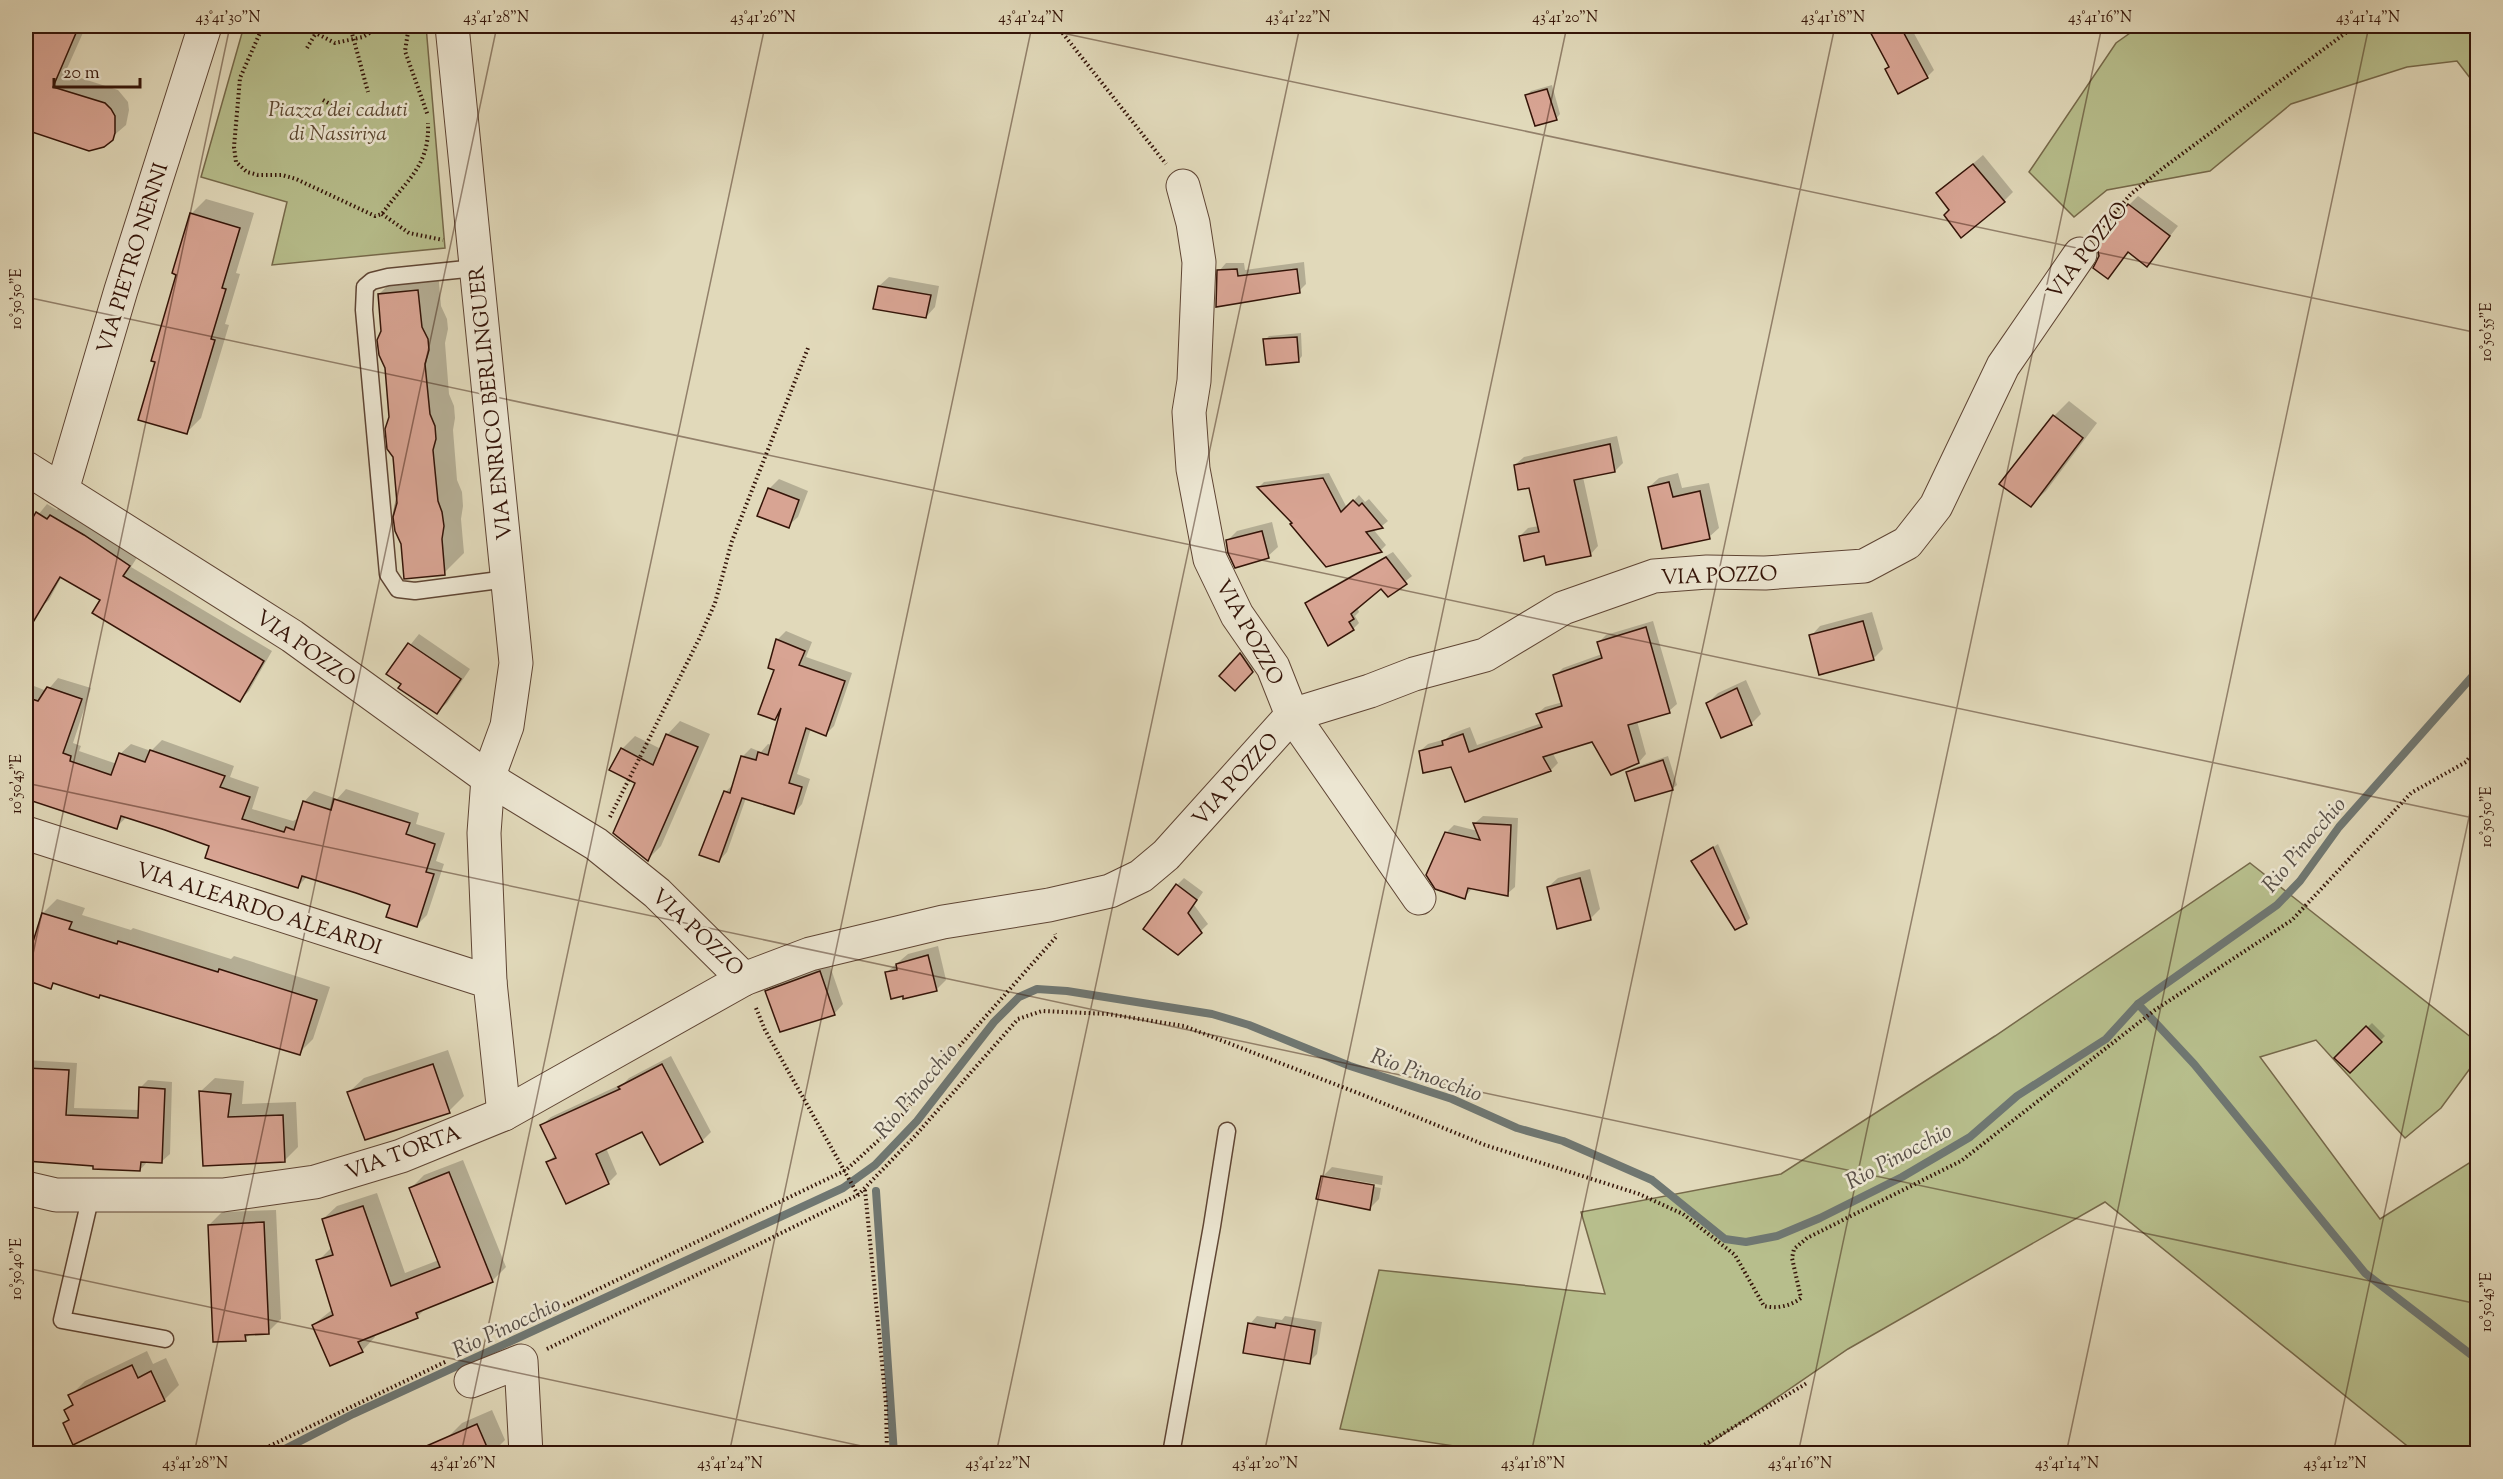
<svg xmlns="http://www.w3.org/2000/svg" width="2503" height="1479" font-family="'Sorts Mill Goudy',serif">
<rect width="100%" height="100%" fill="#e1d9ba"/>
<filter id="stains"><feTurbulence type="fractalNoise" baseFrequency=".00333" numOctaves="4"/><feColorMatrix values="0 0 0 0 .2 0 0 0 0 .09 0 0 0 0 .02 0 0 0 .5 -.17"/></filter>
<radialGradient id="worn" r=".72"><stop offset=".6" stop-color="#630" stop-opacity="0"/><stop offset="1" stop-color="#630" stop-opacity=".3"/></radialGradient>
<g fill="#b7be8c" stroke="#76694a" stroke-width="1.5">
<path d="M244 26H426L445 248 272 265 287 202 201 177Z"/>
<path d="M2140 26H2477V87L2457 61 2407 67 2291 104 2210 171 2107 190 2074 217 2029 172 2116 43Z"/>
<path d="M2250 863 2477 1042V1059L2441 1108 2405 1138 2316 1040 2260 1057 2380 1219 2477 1158V1453H2416L2105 1202 1848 1349 1696 1453H1501L1340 1429 1379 1270 1605 1294 1581 1212 1781 1174 1995 1036Z"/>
</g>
<g fill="#0003">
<path d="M29 26H86L65 73 118 90 128 102 129 110 126 125 98 149 89 150 26 129V33Z"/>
<path d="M1871 26H1910L1934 70 1927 77 1890 66Z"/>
<path d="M1552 85 1560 114 1556 119 1527 95 1531 91Z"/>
<path d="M1983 155 2013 192 2004 201 1951 210 1938 194Z"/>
<path d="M2138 196 2178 226 2147 265 2129 252 2108 277 2129 205Z"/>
<path d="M206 199 254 213 236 273 240 274 225 324 229 325 201 418 186 433 157 361 191 214Z"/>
<path d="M1304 262 1306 284 1299 291 1217 305 1219 271 1226 263H1244L1245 270Z"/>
<path d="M438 271 441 306 447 319 448 329 445 343 449 394 454 406 455 418 453 430 457 480 462 492 463 506 461 519 464 553 444 573 399 503 379 294 399 275Z"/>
<path d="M889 277 939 286 935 307 926 317 879 286Z"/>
<path d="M1301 333 1302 356 1298 361 1265 340 1269 336Z"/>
<path d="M2069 401 2097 423 2046 491 2031 505 2054 416Z"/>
<path d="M1617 436 1623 463 1615 471 1583 477 1598 546 1590 555H1545L1520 536 1528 528 1539 526 1530 486 1515 465 1524 457Z"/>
<path d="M1329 473 1347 508 1359 495 1365 502 1369 499 1388 521 1382 526 1373 529 1386 545 1381 550 1326 565 1293 522 1259 487 1264 482Z"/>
<path d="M1678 473 1682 488 1709 483 1719 528 1709 537 1649 487 1659 478Z"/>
<path d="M779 479 808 491 798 517 788 526 769 489Z"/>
<path d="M47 504 57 510 60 506 138 556 131 567 272 651 249 691 240 700 102 600 62 576 49 600 39 609 26 601V523L31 518 34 520Z"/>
<path d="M1272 522 1278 547 1268 556 1227 541 1237 531Z"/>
<path d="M1393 552 1412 576 1388 595 1382 587 1357 607 1359 612 1355 616 1359 623 1353 629 1306 604 1313 597Z"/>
<path d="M1872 612 1883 649 1873 659 1811 636 1820 626Z"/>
<path d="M1653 621 1677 704 1669 711 1637 721 1646 754 1639 762 1593 740 1552 752 1558 763 1551 770 1466 800 1452 765 1420 751 1428 744 1446 739 1451 734 1470 727 1477 745 1542 723 1537 714 1545 707 1563 702 1555 676 1563 668 1602 654 1598 643 1606 635Z"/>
<path d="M786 631 812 642 806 657 852 673 834 726 826 734 811 728 797 774 810 779 802 804 794 813 746 798 727 852 719 861 725 792 734 784 742 757 751 748 761 752 768 744 772 745 781 712 775 719 776 669 769 667 778 639Z"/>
<path d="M419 634 470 669 447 703 437 712 388 673Z"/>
<path d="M1245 650 1257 666 1235 689 1221 676Z"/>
<path d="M58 678 91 688 73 743 81 746 79 751 117 764 120 754 131 744 151 751 162 740 234 766 230 777 259 787 252 809 293 821 299 818 304 802 314 791 337 799 346 789 419 813 416 824 445 833 436 861 444 864 427 915 417 925 392 904 308 876 298 886 211 845 127 817 116 827 26 784V683L47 691Z"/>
<path d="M1746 680 1761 714 1751 724 1708 703 1718 693Z"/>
<path d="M680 721 710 734 661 846 648 859 637 783 622 749 635 736 661 749 667 735Z"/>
<path d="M1668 756 1677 785 1672 789 1628 772 1633 768Z"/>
<path d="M1483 816 1518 818 1515 887 1507 894 1473 887 1465 897 1446 833 1454 825 1478 831 1475 823Z"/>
<path d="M1718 844 1750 918 1746 923 1693 861Z"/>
<path d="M1590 869 1600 909 1590 919 1548 887 1558 878Z"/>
<path d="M1184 878 1203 892 1194 905 1208 924 1178 953 1177 885Z"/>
<path d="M57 899 85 908 82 915 131 930 133 928 231 959 234 956 330 987 313 1039 299 1053 101 993 55 982 50 987 26 979V969L43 913Z"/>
<path d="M938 946 946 980 936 990 887 972 908 954Z"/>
<path d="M829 963 843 1004 834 1014 767 991 776 982Z"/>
<path d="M2372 1023 2385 1036 2350 1071 2336 1058Z"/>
<path d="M448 1050 464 1096 449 1111 349 1092 364 1078Z"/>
<path d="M671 1056 711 1132 703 1140 660 1163 643 1130 606 1148 617 1174 608 1183 566 1202 548 1162 556 1154 542 1125 551 1117 624 1083 629 1078Z"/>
<path d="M26 1060 77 1063 74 1108 140 1110V1088L148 1080 172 1082 170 1154 161 1162 148 1161 140 1170 26 1160Z"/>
<path d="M215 1078 244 1081 242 1104 296 1102 298 1147 284 1161 205 1164 201 1091Z"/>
<path d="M463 1160 506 1267 492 1281 427 1307 417 1317 374 1334 375 1337 362 1351 313 1325 333 1309 318 1261 332 1247 323 1219 337 1206 377 1193 405 1273 439 1260 410 1189 424 1175Z"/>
<path d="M1332 1167 1383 1176 1382 1185 1327 1176V1179L1381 1188 1379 1199 1370 1208 1322 1177Z"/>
<path d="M276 1210 281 1319 268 1332 251 1333 245 1339 209 1225 222 1212Z"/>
<path d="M1257 1316 1282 1320 1285 1316 1322 1322 1317 1354 1309 1362 1250 1324Z"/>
<path d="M147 1351 153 1364 166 1358 179 1385 164 1400 64 1423 70 1418 66 1410 73 1403 70 1396 85 1381Z"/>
<path d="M492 1410 505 1440 495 1450 497 1454H449L447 1438 462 1423Z"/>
</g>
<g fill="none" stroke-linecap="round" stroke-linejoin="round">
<g stroke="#6f7772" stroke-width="8">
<path d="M2138 1004 2194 1064 2365 1273 2478 1360"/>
<path d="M876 1191 894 1454"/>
<path d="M275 1454 353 1414 843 1188 875 1165 917 1121 994 1022 1019 997 1037 989 1067 991 1212 1014 1249 1025 1350 1066 1452 1099 1517 1128 1563 1141 1652 1180 1725 1239 1746 1242 1777 1236 1820 1218 1902 1177 1970 1137 2017 1096 2106 1039 2138 1004 2157 990 2277 905 2300 881 2339 827 2478 670"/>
</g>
</g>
<g fill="#d8a493" stroke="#341408" stroke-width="1.5">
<path d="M26 26H79L53 87 105 103 111 109 115 116V133L113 140 104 147 89 151 26 130Z"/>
<path d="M1867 26H1900L1928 78 1898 94 1885 69 1889 67Z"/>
<path d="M1547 89 1557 120 1535 126 1525 95Z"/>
<path d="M1973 164 2005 202 1961 238 1944 215 1949 210 1936 193Z"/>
<path d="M2128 204 2170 236 2147 267 2128 252 2108 279 2093 268 2099 256 2097 246Z"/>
<path d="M190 213 240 228 222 288 226 289 211 339 215 340 187 434 138 420 155 362 151 361 176 275 172 273Z"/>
<path d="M1237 269 1238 276 1297 269 1300 293 1216 307 1217 270Z"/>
<path d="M878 286 931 295 926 318 873 309Z"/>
<path d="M418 290 422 327 428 339 429 350 425 364 430 414 435 426 436 439 433 450 438 501 442 512 444 526 442 539 445 575 404 579 401 544 395 531 393 517 397 503 393 457 387 449 385 429 389 417 385 368 379 355 377 340 381 331 378 294Z"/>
<path d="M1297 337 1299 362 1266 365 1263 339Z"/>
<path d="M2053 415 2083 438 2031 507 1999 484Z"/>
<path d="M1610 444 1615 472 1574 480 1591 556 1546 565 1544 556 1524 561 1519 536 1539 532 1529 488 1518 490 1514 465Z"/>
<path d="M1323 478 1341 512 1353 500 1359 506 1362 503 1383 528 1366 532 1382 552 1326 567 1290 524 1292 523 1257 487Z"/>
<path d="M1669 482 1673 497 1700 491 1710 539 1662 549 1648 487Z"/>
<path d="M768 488 799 500 789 528 757 516Z"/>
<path d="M36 512 47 519 50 515 84 535 130 566 123 576 264 661 240 702 92 613 100 600 60 577 26 634V530Z"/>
<path d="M1262 531 1269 558 1235 568 1228 553 1226 540Z"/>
<path d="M1386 557 1407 584 1388 597 1381 589 1351 614 1354 619 1349 622 1354 630 1328 646 1305 603Z"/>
<path d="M1863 621 1874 660 1819 675 1809 635Z"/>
<path d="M1646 627 1670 713 1628 725 1639 763 1611 775 1592 742 1543 757 1551 771 1465 802 1451 767 1423 773 1419 751 1443 745 1442 741 1463 734 1469 752 1542 727 1536 714 1562 706 1553 675 1602 658 1597 642Z"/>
<path d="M776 639 805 651 799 665 845 681 826 736 806 728 789 783 802 787 794 814 742 798 719 862 699 855 724 791 730 793 741 756 756 760 758 752 768 755 781 708 775 720 758 714 774 670 768 668Z"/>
<path d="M408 643 461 679 437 714 398 688 401 684 386 674Z"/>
<path d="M1240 653 1253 672 1235 691 1219 676Z"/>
<path d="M47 687 82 699 63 753 71 756 70 761 111 775 119 753 145 762 150 750 225 776 220 787 250 797 242 819 284 832 286 827 294 830 303 801 331 810 334 799 410 823 406 834 435 844 426 872 434 874 417 927 386 917 390 905 356 893 302 876 298 888 205 858 209 846 165 830 121 816 117 829 26 799V697L38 701Z"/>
<path d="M1737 688 1752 725 1721 738 1706 703Z"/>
<path d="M666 734 698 747 648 861 613 833 635 783 609 770 621 748 653 765Z"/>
<path d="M1663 760 1673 790 1635 801 1626 772Z"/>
<path d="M1473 823 1511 825 1508 896 1468 888 1465 899 1435 889 1426 875 1445 832 1480 840Z"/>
<path d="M1713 847 1747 924 1735 930 1691 861Z"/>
<path d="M1580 878 1591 920 1557 929 1547 887Z"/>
<path d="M1176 884 1197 900 1188 913 1202 933 1178 955 1143 929Z"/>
<path d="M42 913 72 922 69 929 117 944 118 941 218 972 219 969 317 1000 300 1055 100 995 99 998 53 983 51 989 26 980V964Z"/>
<path d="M928 955 937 991 903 999V996L891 999 885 972 897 970 896 964Z"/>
<path d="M820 971 835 1015 780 1032 765 991Z"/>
<path d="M2366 1026 2382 1042 2350 1073 2334 1058Z"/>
<path d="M433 1064 450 1113 365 1140 347 1092Z"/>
<path d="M662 1064 703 1142 660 1165 642 1132 596 1154 609 1184 566 1204 546 1162 556 1158 540 1125 620 1089 618 1087Z"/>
<path d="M26 1068 69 1070 66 1115 138 1118 139 1087 165 1089 162 1163 141 1162 140 1171 93 1169V1166L26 1161Z"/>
<path d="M199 1091 231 1094 228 1117 283 1115 285 1162 203 1166Z"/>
<path d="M449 1172 493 1282 416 1313 418 1318 358 1342 363 1352 330 1366 312 1325 333 1315 316 1260 333 1255 322 1219 363 1206 391 1286 440 1267 409 1188Z"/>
<path d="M1321 1176 1374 1185 1370 1210 1316 1199Z"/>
<path d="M264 1222 269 1334 245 1335 246 1341 213 1342 208 1225Z"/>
<path d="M1248 1323 1275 1328 1276 1323 1315 1330 1310 1364 1243 1353Z"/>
<path d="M132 1365 138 1378 151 1371 165 1401 73 1445 63 1423 69 1420 64 1410 73 1405 68 1395Z"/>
<path d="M477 1424 490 1454H408Z"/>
</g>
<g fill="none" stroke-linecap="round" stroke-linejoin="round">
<g stroke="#5f4534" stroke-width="19">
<g id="service">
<path d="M476 268 388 277 372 281 365 287 364 310 388 574 398 589 415 591 507 579"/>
<path d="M91 1195 62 1320 165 1339"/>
<path d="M1171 1454 1212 1226 1227 1131"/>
</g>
</g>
<g stroke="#5f4534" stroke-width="35">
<g id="minor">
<path d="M452 26 516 663 507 726 488 778 484 833 490 982"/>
<path d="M1183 186 1193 223 1199 262 1194 381 1189 412 1193 469 1210 559 1237 615 1273 667 1292 715 1419 898"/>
<path d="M26 468 292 636 488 778 596 844 657 893 744 979"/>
<path d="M62 490 121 290 205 26"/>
<path d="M26 833 490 982 504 1114"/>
<path d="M26 1188 56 1195H223L315 1182 401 1156 504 1114 744 979 810 954 943 922 1049 905 1110 891 1141 876 1166 855 1292 715 1370 691 1414 674 1485 655 1563 608 1654 576 1707 572 1765 573 1864 566 1907 543 1936 506 2003 366 2080 254"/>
<path d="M471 1381 521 1361 526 1454"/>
</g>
</g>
<g stroke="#341408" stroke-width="4" stroke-dasharray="1.5 3" stroke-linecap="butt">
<path d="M263 26 240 78 234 147 236 162 247 172 258 175H282L296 179 375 216 382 214C405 181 430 167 428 123"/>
<path d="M302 26 335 43 363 37 382 26"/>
<path d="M350 26 368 92"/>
<path d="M409 26 405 51 428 116"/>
<path d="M1057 26 1166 164"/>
<path d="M307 48 320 26"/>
<path d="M323 100 337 108"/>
<path d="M382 214 409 233 443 240"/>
<path d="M2100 230 2131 194 2163 168 2355 26"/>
<path d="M610 817 699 639 715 603 732 541 808 348"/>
<path d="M756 1008 765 1030 858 1195"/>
<path d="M865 1190 886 1404 887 1454"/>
<path d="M511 1331 846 1170 891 1129 932 1077 1056 937 1055 934"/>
<path d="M547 1349 858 1195 915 1136 1018 1019 1042 1011 1108 1014 1184 1026 1363 1095 1485 1145 1639 1194 1683 1214 1735 1255 1764 1306C1776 1309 1791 1306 1801 1298L1792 1258 1794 1249 1807 1238 1961 1161 2155 1010 2292 920 2411 793 2466 762 2478 746"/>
<path d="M253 1454 447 1361"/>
<path d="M1689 1454 1807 1383"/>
</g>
<use href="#service" stroke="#ece6d2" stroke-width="16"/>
<use href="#minor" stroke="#ece6d2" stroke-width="33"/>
</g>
<path fill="none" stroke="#341408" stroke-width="1.5" stroke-opacity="0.45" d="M1029 26 2478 333M26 297 2478 819M26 783 2478 1304M26 987 230 26M26 1268 899 1454M194 1454 497 26M461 1454 765 26M729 1454 1032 26M996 1454 1300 26M1264 1454 1567 26M1531 1454 1835 26M1798 1454 2102 26M2066 1454 2369 26M2333 1454 2478 775"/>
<g text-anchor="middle" stroke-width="5" stroke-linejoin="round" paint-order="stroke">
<g font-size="21" font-style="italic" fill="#5b4730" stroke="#ece6d2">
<text x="338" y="116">Piazza dei caduti<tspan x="338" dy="24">di Nassiriya</tspan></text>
</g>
<g font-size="21" fill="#341408" stroke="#ece6d2">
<text transform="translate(2087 250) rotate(-52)" y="7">VIA POZZO</text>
<text transform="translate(132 258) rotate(-73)" y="7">VIA PIETRO NENNI</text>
<text transform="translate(490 403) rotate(-96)" y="7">VIA ENRICO BERLINGUER</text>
<text transform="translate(1719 575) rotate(-2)" y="7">VIA POZZO</text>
<text transform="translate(1250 632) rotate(61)" y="7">VIA POZZO</text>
<text transform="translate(306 648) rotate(35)" y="7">VIA POZZO</text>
<text transform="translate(1235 779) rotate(-48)" y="7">VIA POZZO</text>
<text transform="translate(259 908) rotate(18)" y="7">VIA ALEARDO ALEARDI</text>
<text transform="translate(698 932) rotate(43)" y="7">VIA POZZO</text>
<text transform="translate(403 1152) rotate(-20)" y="7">VIA TORTA</text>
</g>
<g font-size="22" font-style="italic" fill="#574e46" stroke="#ece6d2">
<text transform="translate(2303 844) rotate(-50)" y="8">Rio Pinocchio</text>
<text transform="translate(1427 1074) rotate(20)" y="8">Rio Pinocchio</text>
<text transform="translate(915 1090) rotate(-50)" y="8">Rio Pinocchio</text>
<text transform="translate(1898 1155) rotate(-28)" y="8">Rio Pinocchio</text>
<text transform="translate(506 1326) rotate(-25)" y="8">Rio Pinocchio</text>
</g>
</g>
<rect width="2503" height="1479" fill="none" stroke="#e1d9ba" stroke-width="66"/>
<path d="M54 78v9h86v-9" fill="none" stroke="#341408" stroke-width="3"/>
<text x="63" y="78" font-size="18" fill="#341408" stroke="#ece6d2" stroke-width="4.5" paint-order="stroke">20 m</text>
<rect x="33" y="33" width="2437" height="1413" fill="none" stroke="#341408" stroke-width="2"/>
<g font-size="15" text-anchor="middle" fill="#341408">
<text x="228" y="22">43°41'30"N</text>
<text x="496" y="22">43°41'28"N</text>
<text x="763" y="22">43°41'26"N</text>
<text x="1031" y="22">43°41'24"N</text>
<text x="1298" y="22">43°41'22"N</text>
<text x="1565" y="22">43°41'20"N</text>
<text x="1833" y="22">43°41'18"N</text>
<text x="2100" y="22">43°41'16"N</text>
<text x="2368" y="22">43°41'14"N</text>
<text transform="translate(16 299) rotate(-90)" y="5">10°50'50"E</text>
<text transform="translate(2486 332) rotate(-90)" y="5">10°50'55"E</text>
<text transform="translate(16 784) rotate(-90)" y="5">10°50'45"E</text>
<text transform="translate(2486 817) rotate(-90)" y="5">10°50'50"E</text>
<text transform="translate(16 1269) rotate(-90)" y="5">10°50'40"E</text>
<text transform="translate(2486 1302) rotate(-90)" y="5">10°50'45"E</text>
<text x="195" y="1468">43°41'28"N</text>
<text x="463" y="1468">43°41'26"N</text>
<text x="730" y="1468">43°41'24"N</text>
<text x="998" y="1468">43°41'22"N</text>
<text x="1265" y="1468">43°41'20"N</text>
<text x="1533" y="1468">43°41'18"N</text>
<text x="1800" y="1468">43°41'16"N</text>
<text x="2067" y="1468">43°41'14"N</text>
<text x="2335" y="1468">43°41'12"N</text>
</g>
<rect width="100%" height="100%" filter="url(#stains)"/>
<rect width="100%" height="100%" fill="url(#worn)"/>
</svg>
